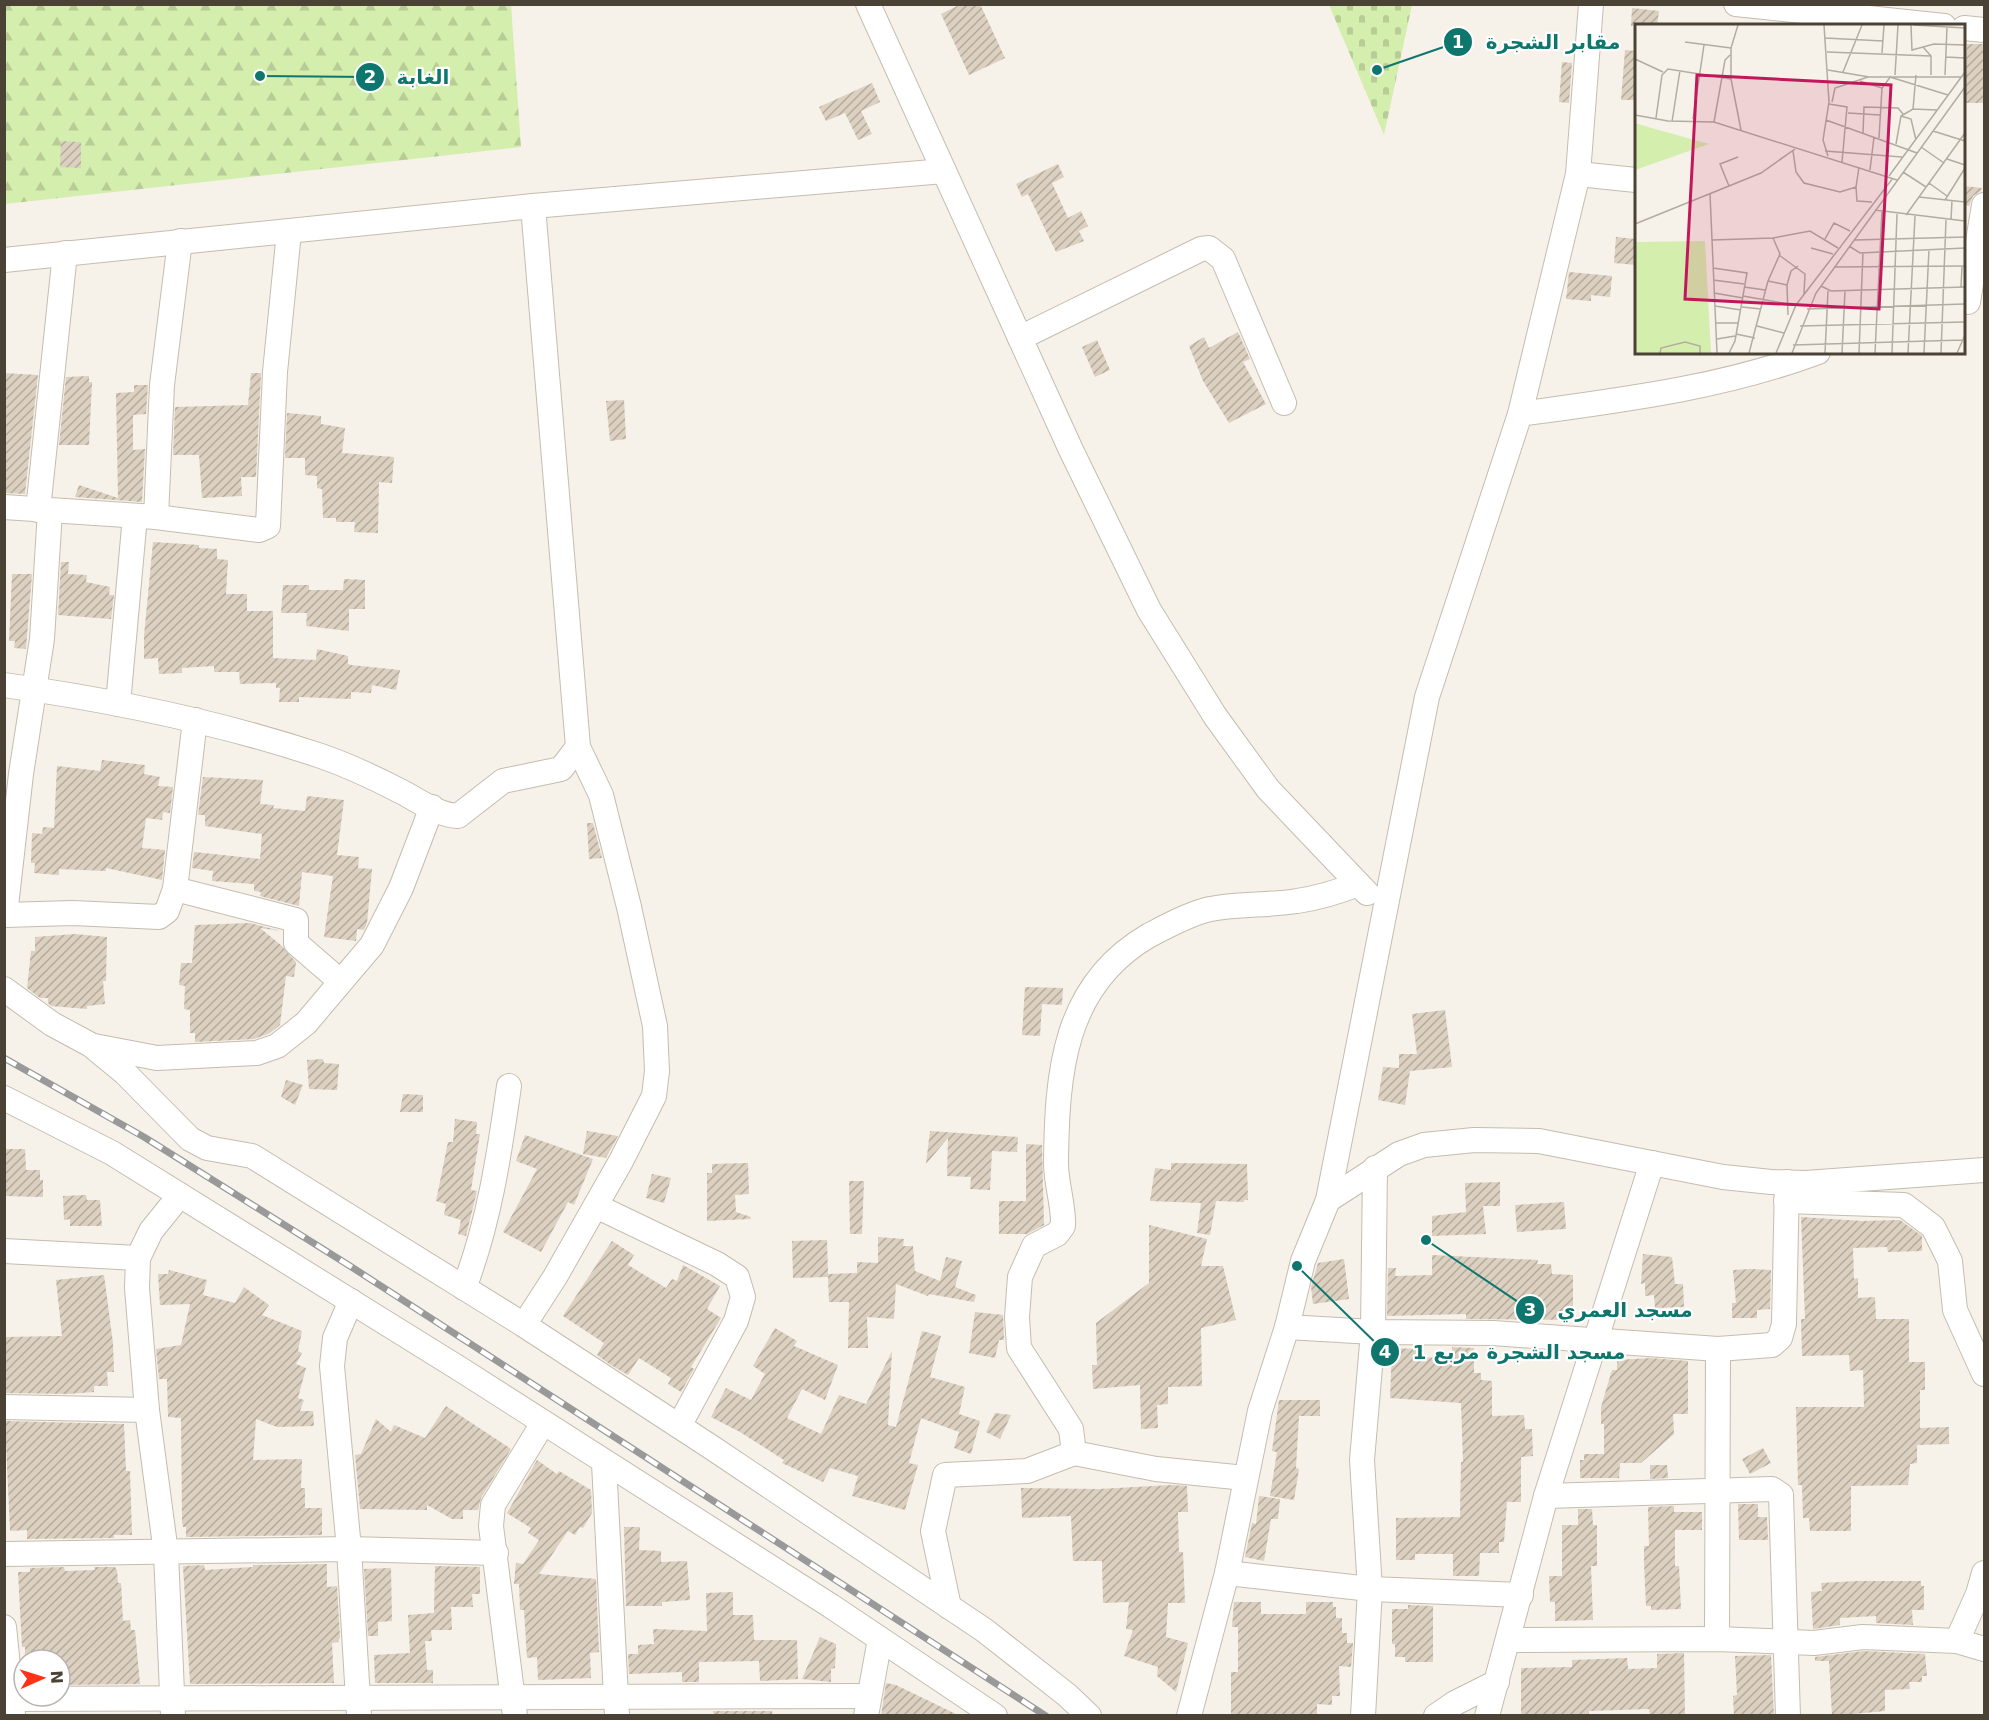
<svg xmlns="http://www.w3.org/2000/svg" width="1989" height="1720" font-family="'DejaVu Sans','Noto Sans Arabic',sans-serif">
<defs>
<pattern id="forest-firs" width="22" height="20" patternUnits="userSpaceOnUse" patternTransform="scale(1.5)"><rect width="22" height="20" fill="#d4eeae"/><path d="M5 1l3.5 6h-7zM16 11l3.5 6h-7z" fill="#b8cd96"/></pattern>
<pattern id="cemetery-stones" width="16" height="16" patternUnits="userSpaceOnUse" patternTransform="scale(1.5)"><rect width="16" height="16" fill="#d4eeae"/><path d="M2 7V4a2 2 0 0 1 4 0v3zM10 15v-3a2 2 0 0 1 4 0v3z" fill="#b8cd96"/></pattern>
<pattern id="building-hatch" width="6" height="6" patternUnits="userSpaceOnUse" patternTransform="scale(1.5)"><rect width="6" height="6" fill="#dcd0c0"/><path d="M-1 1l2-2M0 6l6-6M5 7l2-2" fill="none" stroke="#b4aa9d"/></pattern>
</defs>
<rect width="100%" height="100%" fill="#f6f2e9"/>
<path fill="url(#forest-firs)" d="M4 5H511L521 147 5 204Z"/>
<path fill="url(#cemetery-stones)" d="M1329 5H1412L1384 135Z"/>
<g fill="url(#building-hatch)">
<path d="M961 4H980L1005 58 969 75 941 14Z"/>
<path d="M1632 8 1659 11 1657 26H1631Z"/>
<path d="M1967 44H1984V103H1965Z"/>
<path d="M1625 50 1636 51V100H1621Z"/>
<path d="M1562 62 1572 63 1569 103 1559 102Z"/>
<path d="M872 83 880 102 861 111 872 134 858 140 845 113 826 121 819 107Z"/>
<path d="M61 141 81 142V168L60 167Z"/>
<path d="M1058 164 1064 177 1052 183 1068 218 1081 211 1088 226 1079 231 1084 241 1056 252 1028 194 1022 197 1016 184Z"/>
<path d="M1964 186 1982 188 1981 191 1973 196 1969 206 1964 205Z"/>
<path d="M1616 237 1636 239V265L1614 263Z"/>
<path d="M1569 272 1612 276 1610 297 1591 295V301L1566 299Z"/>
<path d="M1238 332 1250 359 1243 362 1266 404 1229 423 1203 381 1189 346 1204 337 1209 348Z"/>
<path d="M1097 340 1110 370 1095 377 1082 347Z"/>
<path d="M4 373 38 375 25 494 4 493Z"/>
<path d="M251 373H261L256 477H241L242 496 202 498 199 455H173L175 407 248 405Z"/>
<path d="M89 376V382H92L89 445H59L66 377Z"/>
<path d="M134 385H148L146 414 133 415V450L145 449 142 502 75 497 79 485 118 498 116 393 134 392Z"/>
<path d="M624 400 626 439 610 441 606 401Z"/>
<path d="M287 413 321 416V424L345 428 342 453 394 457 392 483 379 482 378 533 354 532 355 522H336V518H323L322 489 317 488V476L305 475V458H285Z"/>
<path d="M153 542 199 545V548L217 549V559L228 560 226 594H247V611H273V658L316 660 317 649 348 656V664L351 665 400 670 396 690 372 685 371 693 351 692V699L299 697V702H279L280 688H276V683L240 684 239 672H214V666L182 668V673L159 674 158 658 144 659V636Z"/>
<path d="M61 562H69L68 574 87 575 86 582 110 587 109 595H114L111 619 58 615Z"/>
<path d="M12 574H32L26 649 14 648 15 641H9Z"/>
<path d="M344 579 365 580V609H349V631L306 626 307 613H281L283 585H309V590H343Z"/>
<path d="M102 760 145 765 144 774 160 777 158 786 173 787 170 813 163 812 162 820 146 818 142 848 165 850 162 880 106 868V871L59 869V875L34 873 35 863H31L32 833 42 834 43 827 54 828 57 766 100 771Z"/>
<path d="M203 777 263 780 260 804 274 805 273 808 305 811 307 796 344 800 337 855 359 857 358 868 372 869 367 923 364 930 357 929 356 941 324 937 333 876 302 872 299 906 260 896 261 892 254 891V884L212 881 213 871 192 868 194 852 260 859 262 834 205 826V815H198Z"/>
<path d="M587 823H593L602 858 589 859Z"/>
<path d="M250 923 281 931 260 928 282 946 296 962 294 977 286 976 280 1025 270 1033 254 1039 195 1042V1033H190V1010L184 1009 185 986 179 985 181 963H192L195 925Z"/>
<path d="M75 934 107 937 106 981H103L105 1004 87 1006V1009L51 1006 48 1003V998H40L27 988 31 951H35V937Z"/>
<path d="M1025 987 1063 988 1062 1005 1042 1004 1040 1036 1022 1035Z"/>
<path d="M1445 1010 1452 1067 1410 1071 1405 1105 1378 1100 1383 1067 1399 1068V1054H1417L1412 1014Z"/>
<path d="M323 1059 324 1063 339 1064 337 1090 309 1089 307 1060Z"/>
<path d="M286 1080 303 1085 295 1105 281 1097Z"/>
<path d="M403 1094 423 1095V1112H400Z"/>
<path d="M455 1119 477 1122 476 1134H480L471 1190 477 1191 466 1236 458 1234 461 1220 444 1215 446 1204 436 1201 448 1142H453Z"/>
<path d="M587 1131 618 1136 606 1158 583 1154Z"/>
<path d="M930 1131 1018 1137 1017 1152 992 1151 990 1190 970 1189 971 1177 947 1176 948 1138 926 1164Z"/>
<path d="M525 1135 593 1159 574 1205 568 1202 541 1252 503 1232 537 1169 516 1161Z"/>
<path d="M1026 1144 1042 1145 1044 1225 1027 1234H999V1201H1026Z"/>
<path d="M4 1149H25L26 1170H40V1180H43V1197L4 1196Z"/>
<path d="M748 1163 749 1194 735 1195 736 1212 751 1217 750 1219 707 1221V1173H712V1164Z"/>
<path d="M1171 1163 1247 1164 1248 1200H1244V1202L1216 1201 1210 1235 1197 1233 1201 1203 1150 1201 1155 1168 1171 1170Z"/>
<path d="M652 1174 671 1178 664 1203 646 1198Z"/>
<path d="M849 1181H864L862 1234H850Z"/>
<path d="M1500 1182V1206H1483L1486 1234 1432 1236V1216L1466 1212 1465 1183Z"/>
<path d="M86 1195 87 1200H100L102 1226H70V1219L64 1220 63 1196Z"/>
<path d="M1564 1202 1566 1229 1517 1232 1515 1205Z"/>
<path d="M1801 1217 1862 1221 1900 1220 1922 1236V1251L1888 1252 1887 1247 1853 1248 1854 1279 1858 1278V1298L1875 1297 1876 1319H1909V1362H1925V1390H1920V1428L1949 1427V1444L1917 1445V1463L1910 1464 1908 1485 1851 1486V1531H1810L1809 1518H1803L1802 1485H1798L1796 1407H1864L1863 1370 1850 1371 1849 1355 1802 1356 1801 1319H1805Z"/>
<path d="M1149 1225 1207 1239 1201 1266H1223L1236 1320 1201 1328 1202 1386 1168 1387V1404L1157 1405 1158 1428 1141 1429 1140 1385 1093 1389 1092 1365H1097L1096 1323 1149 1283Z"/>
<path d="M878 1237 904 1239 903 1246H913L915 1271 940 1281 946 1257 962 1261 955 1287 976 1295 974 1302 929 1294 928 1296 896 1284 894 1319 867 1317 868 1348H848L849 1302H829L828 1277 793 1278 792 1241 827 1240 828 1274 857 1273V1262L878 1263Z"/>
<path d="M612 1241 634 1255 628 1265 666 1288 672 1279 677 1281 683 1265 720 1286 707 1309 721 1318 691 1367 694 1369 681 1392 668 1384 671 1378 639 1358 628 1375 611 1365 597 1355 604 1343 563 1316Z"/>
<path d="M1643 1254 1672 1257 1675 1284H1683L1684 1307 1655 1308 1654 1295 1645 1296V1283L1641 1284Z"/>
<path d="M1432 1255 1538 1260 1537 1264H1551L1552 1274 1573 1275V1320L1466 1319V1314L1387 1316 1388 1268H1396L1395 1276 1432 1275Z"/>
<path d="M1344 1259 1349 1299 1313 1304 1311 1287 1318 1263Z"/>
<path d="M1751 1269 1771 1270 1770 1309 1757 1310V1318H1732V1303H1736L1733 1270Z"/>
<path d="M169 1270 207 1280 203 1295 235 1303 244 1287 269 1305 262 1315 302 1331 298 1351 302 1353 296 1364 306 1368 298 1398 304 1400 300 1411H313L314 1426 277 1427 256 1419 253 1460 302 1459 301 1488H305V1508H322V1535L186 1537V1527H183L182 1522 181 1418 168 1417 167 1379H159L156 1349 181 1345 190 1304 160 1305 158 1274H168Z"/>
<path d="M104 1275 113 1343 114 1372H107L108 1386H94V1392L67 1394 6 1393 4 1337 62 1336 56 1280Z"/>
<path d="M975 1312 1003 1315 1004 1340H999L995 1358 969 1353Z"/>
<path d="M775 1328 797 1341 794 1346 838 1365 825 1400 802 1389 787 1418 821 1434 839 1395 866 1404 892 1351 888 1425 896 1427 922 1331 941 1336 930 1377 965 1387 959 1414 980 1421 971 1454 954 1448 959 1432 921 1418 909 1463 918 1465 905 1510 852 1496 858 1476 830 1468 823 1482 782 1463 784 1460 740 1432 711 1417 726 1388 751 1400 765 1374 753 1366Z"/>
<path d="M1452 1347 1474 1348V1373H1481V1380L1492 1381V1416L1524 1415 1525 1429H1532L1533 1456 1521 1457V1502H1507L1504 1542H1499V1553H1480L1479 1576H1453V1554H1415V1560H1396V1518L1460 1517 1461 1462H1463L1461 1403 1390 1398 1392 1348 1418 1349V1357L1452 1358Z"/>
<path d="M1650 1358 1688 1361V1414H1673L1674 1434 1641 1463H1620L1619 1478H1580V1460H1584V1454H1604V1424H1601V1407L1612 1370H1617V1360Z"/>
<path d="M1279 1400H1320V1416H1299L1296 1468 1299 1469 1294 1500 1270 1496 1277 1452 1272 1451Z"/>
<path d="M446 1406 511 1449 481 1498 478 1510H463V1519H452L427 1505V1510L360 1509 355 1455 361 1454 376 1419 391 1432 394 1425 425 1438Z"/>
<path d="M995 1413 1011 1415 1000 1439 986 1432Z"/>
<path d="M5 1421 124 1424 126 1471H130L132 1535H114V1538L27 1539V1530L10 1531Z"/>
<path d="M1763 1448 1771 1463 1750 1474 1742 1459Z"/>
<path d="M537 1460 557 1474 559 1471 591 1490 592 1513 583 1528 580 1527 575 1535 568 1531 539 1574 596 1579 599 1652 590 1653 591 1678 538 1680 537 1657 527 1658 524 1610H520L519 1584H514L516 1563 523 1564 539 1540 528 1533 531 1528 507 1513Z"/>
<path d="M1650 1465H1667L1668 1478 1650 1479Z"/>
<path d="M1171 1485 1187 1486 1188 1512H1178L1179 1552H1183L1185 1603H1168L1166 1637 1188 1643 1176 1692 1157 1676 1158 1667 1124 1656 1133 1630 1126 1629 1129 1602 1103 1603 1102 1561H1073L1071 1516 1022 1518 1021 1488 1099 1489Z"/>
<path d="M1259 1496 1280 1499 1278 1519H1271L1264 1561 1245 1557 1252 1523 1256 1524Z"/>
<path d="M1738 1504H1758V1517H1767L1768 1540H1739Z"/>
<path d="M1674 1506V1512H1702V1530H1675V1566H1679L1681 1609 1651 1610V1606H1646L1644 1563V1546H1649L1648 1507Z"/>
<path d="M1578 1509H1592L1593 1525H1597V1566H1591L1593 1620 1555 1621V1602H1550L1549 1576H1562V1525H1578Z"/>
<path d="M624 1527H640L639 1550 661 1551V1562L687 1561 690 1600 662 1602V1606H626Z"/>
<path d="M327 1564V1587L337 1586 340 1637 338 1642 332 1643 334 1683 190 1684 183 1566 204 1565 205 1570 253 1567V1565Z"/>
<path d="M435 1566 480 1567V1594H472L473 1607H451L452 1630H431L432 1641H425L427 1670H433V1683H375L374 1655 410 1653 408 1615 434 1613Z"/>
<path d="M64 1567 65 1571 95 1570 94 1567H115L117 1570 118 1583H121L123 1621 130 1620 131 1630H135L140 1684 60 1685V1660L25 1658V1647H22L18 1572H30V1568Z"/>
<path d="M391 1568 392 1621 378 1622V1636H368L364 1569Z"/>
<path d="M1857 1581H1921V1586H1924V1610H1912L1913 1625 1876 1623V1616L1840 1618V1625L1813 1629 1811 1592 1822 1591 1821 1583Z"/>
<path d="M733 1592V1615H753L754 1640H797L798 1679 760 1681 759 1661 699 1662V1682H682V1672L629 1674 628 1654H638V1645L654 1644 653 1629 707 1631 706 1593Z"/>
<path d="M1234 1602H1261V1614H1306V1602H1333V1607H1336V1618H1342V1633H1347V1643H1353L1351 1667 1339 1666 1340 1696H1332V1705L1317 1704V1716H1231V1672H1238V1627H1232Z"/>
<path d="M1408 1605 1433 1606V1662H1405V1657H1395V1644H1392V1609H1408Z"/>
<path d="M820 1637 836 1644 835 1668 831 1669V1682L802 1679Z"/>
<path d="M1864 1651 1925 1654 1927 1676H1922V1682H1909L1910 1689 1885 1690V1711L1832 1716 1829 1661H1815V1657Z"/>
<path d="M1684 1653 1685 1716H1650L1649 1709 1589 1711V1716H1521V1668L1572 1667V1660L1627 1658 1628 1669 1657 1668V1654Z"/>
<path d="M1771 1655 1774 1716H1734L1733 1696 1737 1695 1735 1656Z"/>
<path d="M886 1683 896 1685 960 1716H881Z"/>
<path d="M713 1711H772L773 1716H714Z"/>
</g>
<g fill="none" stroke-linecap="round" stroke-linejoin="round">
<g stroke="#c6bcae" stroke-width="26">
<g id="minor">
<path d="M868 4 1071 450 1149 610 1215 716 1268 789 1367 893"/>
<path d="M1736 4 1944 26"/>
<path d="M1964 28 1984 30"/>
<path d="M1578 174 1636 180"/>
<path d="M4 260 533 206 944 171"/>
<path d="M1968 302 1984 205"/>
<path d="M1020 338 1201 249 1209 248 1223 259 1284 403"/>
<path d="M1520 414C1621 400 1722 388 1818 352"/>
<path d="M4 507 156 517 259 530 268 526 275 372 289 232"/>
<path d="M38 510 65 253"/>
<path d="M156 517 162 385 180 241"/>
<path d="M4 685C111 700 219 722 321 756 347 765 375 778 400 791 418 800 437 815 458 816L503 781 561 769 578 747"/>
<path d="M118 704 135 516"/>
<path d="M175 889 296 920V943L340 981"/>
<path d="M4 915 73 913 159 917 167 911 175 889 195 720"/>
<path d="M5 915 21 774 42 639 50 511"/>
<path d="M4 989 52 1024 91 1045 125 1073 190 1139 207 1148 252 1156 524 1325 711 1447 984 1630 1067 1695 1089 1716"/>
<path d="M94 1046 157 1058 257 1053 277 1046 306 1023 372 945 401 888 432 807"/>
<path d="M4 1098 112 1153 460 1369 831 1606 995 1716"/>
<path d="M1328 1200 1399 1154 1424 1145 1474 1140 1539 1141 1723 1177 1771 1182 1806 1183 1984 1170"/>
<path d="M1786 1201 1904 1205 1933 1227 1950 1261 1955 1310 1984 1374"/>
<path d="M596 1206 717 1264 737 1277 743 1297 736 1321 679 1426"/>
<path d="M4 1251 138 1258"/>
<path d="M464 1288C489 1223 499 1156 509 1086"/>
<path d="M351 1301 335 1338 332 1366 349 1549 359 1716"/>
<path d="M524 1325 555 1277 621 1161 654 1096 657 1071 655 1026 629 907 601 795 578 747 533 206"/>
<path d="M1287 1327 1373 1332 1493 1333 1718 1349 1772 1345 1780 1338 1784 1324 1787 1182"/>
<path d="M4 1407 147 1410"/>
<path d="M1074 1453 1156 1469 1245 1478"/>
<path d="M604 1463 617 1716"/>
<path d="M1546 1496 1772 1489 1781 1495 1788 1716"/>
<path d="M4 1554 349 1549 496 1553"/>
<path d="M1227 1573 1370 1589 1521 1595"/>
<path d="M949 1607 933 1531 945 1475 1027 1471 1074 1453 1071 1429 1019 1348 1017 1317 1020 1277 1034 1246 1057 1234 1063 1226C1064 1205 1056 1185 1056 1163 1057 1073 1063 986 1148 936 1167 926 1185 916 1206 910 1235 903 1267 906 1297 901 1318 898 1338 892 1358 884"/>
<path d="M4 1627 13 1715"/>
<path d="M1717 1639 1718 1349"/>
<path d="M1509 1640 1717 1639 1814 1643 1863 1637 1957 1641 1984 1649"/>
<path d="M1957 1641 1978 1594 1984 1573"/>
<path d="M4 1699 868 1696"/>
<path d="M173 1716 166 1553 147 1410 137 1288 138 1258 151 1231 180 1195"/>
<path d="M515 1716 491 1526 493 1505 543 1423"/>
<path d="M866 1716 880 1639"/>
<path d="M1189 1716 1227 1573 1260 1411 1287 1327 1303 1261 1328 1200 1427 697 1520 414 1578 174 1591 4"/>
<path d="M1363 1716 1370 1589 1362 1460 1373 1332 1375 1168"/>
<path d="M1436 1716 1455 1703 1497 1682"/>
<path d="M1487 1716 1546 1496 1652 1163"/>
</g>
</g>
<use href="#minor" stroke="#fff" stroke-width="24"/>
<g stroke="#999" stroke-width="7">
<path id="rail" d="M4 1058 144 1137 350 1266 1046 1716"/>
</g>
<use href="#rail" stroke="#fff" stroke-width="4.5" stroke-dasharray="14" stroke-linecap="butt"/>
</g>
<g transform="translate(1635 24)">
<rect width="330" height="330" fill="#f6f2e9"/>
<path d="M70 217 76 329H0V218Z" fill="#d4eeae"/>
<path d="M0 99 13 103 74 120 0 146Z" fill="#d4eeae"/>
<path fill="none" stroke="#b2aca1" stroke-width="1.5" d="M103 1 96 24V55L106 106M189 1 194 78 188 116 193 132M276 1 277 27M279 1 330 4M190 14 248 17M50 18 96 24M288 23 296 32V51M277 26 299 20 330 21M192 28 296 32M247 29 249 1M311 33 330 34M0 35 28 48M193 46 234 53H327M208 48 227 1M260 51 263 1M310 51 312 3M255 53 313 71M225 57 247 64M197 78 200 64 233 53M194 80 212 83 207 138M278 85 281 51M213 89 245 91M0 91 33 97 79 98 262 156M266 92 276 95 281 116M21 94 27 51 33 45 96 55M58 95 69 21M191 96 282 129M37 98 45 46M79 98 90 36 95 31M298 107 330 117M228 109 229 83 263 84 268 90M244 114 247 64 256 52M261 120 266 92 278 85 302 86M286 123 309 139M158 127 161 148 169 159 205 168 221 163 222 177 237 178M190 127 267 133M312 135 330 141M235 146 239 113M268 148 291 163M254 152 330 48M294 159 312 172M94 162 85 140 103 133M221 163 224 143M75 170 82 329M284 173 330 178M310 176 330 144M240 186 330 197M271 191 330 109M316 196 317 176M0 200 126 149 160 125M190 215 199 199 215 207M77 216 138 214 175 207 203 224M220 216 330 213M214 222 225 229 330 224M176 224 198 230M144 231 170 250 169 270M199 243 330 242M78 244 112 249 100 317 94 329M78 256 109 260M133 257 152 261M186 262 196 267 330 263M109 263 130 266M326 263 327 242M79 269 108 274M108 272 153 280M80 282 106 286M107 283 126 285M172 285 330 280M153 291 152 261 156 247 163 242M81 299H104M122 302 149 309M165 302 330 298M101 310 120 314M82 315 100 312M158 321 328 316M25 329 26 324 50 318 65 322V329M114 329 133 257 145 230 138 214M141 329 161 281 258 154M157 329 181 269 330 63M190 329 193 267M207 329 210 267M224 329 228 228M240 329 247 187M257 329 262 190M273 329 280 192M289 329 294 225M306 329 311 196M322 329 330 311"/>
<path fill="#c2185b" fill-opacity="0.15" stroke="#c2185b" stroke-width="3" d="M62 51 256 61 244 285 50 275Z"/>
<rect width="330" height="330" fill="none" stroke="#4b4236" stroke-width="3"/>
</g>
<path fill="none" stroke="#0f766e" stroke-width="2" d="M1377 70L1458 42M260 76L370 77M1426 1240L1530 1310M1297 1266L1385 1352"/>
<g fill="#0f766e" stroke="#fff" stroke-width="2">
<circle cx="1377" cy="70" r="6"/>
<circle cx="260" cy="76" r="6"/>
<circle cx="1426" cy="1240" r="6"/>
<circle cx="1297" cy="1266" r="6"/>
<circle cx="1458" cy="42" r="15"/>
<circle cx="370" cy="77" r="15"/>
<circle cx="1530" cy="1310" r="15"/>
<circle cx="1385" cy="1352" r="15"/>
</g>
<g font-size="18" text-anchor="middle" font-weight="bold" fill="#fff">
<text x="1458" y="48">1</text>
<text x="370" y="83">2</text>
<text x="1530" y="1316">3</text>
<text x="1385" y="1358">4</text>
</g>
<g font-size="20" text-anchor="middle" font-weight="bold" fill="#0f766e" stroke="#fff" stroke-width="4.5" stroke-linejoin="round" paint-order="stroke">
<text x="1553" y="49">مقابر الشجرة</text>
<text x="423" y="84">الغابة</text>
<text x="1625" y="1317">مسجد العمري</text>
<text x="1519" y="1359">مسجد الشجرة مربع 1</text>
</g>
<rect width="1989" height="1720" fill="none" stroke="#4b4236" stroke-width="12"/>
<g transform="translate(42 1678) rotate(87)"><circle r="28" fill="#ffffff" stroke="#b7b3af" stroke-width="1.5"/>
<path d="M0-4.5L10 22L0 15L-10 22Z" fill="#ff3117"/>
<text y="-9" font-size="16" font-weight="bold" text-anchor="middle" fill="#4b4236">N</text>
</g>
</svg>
